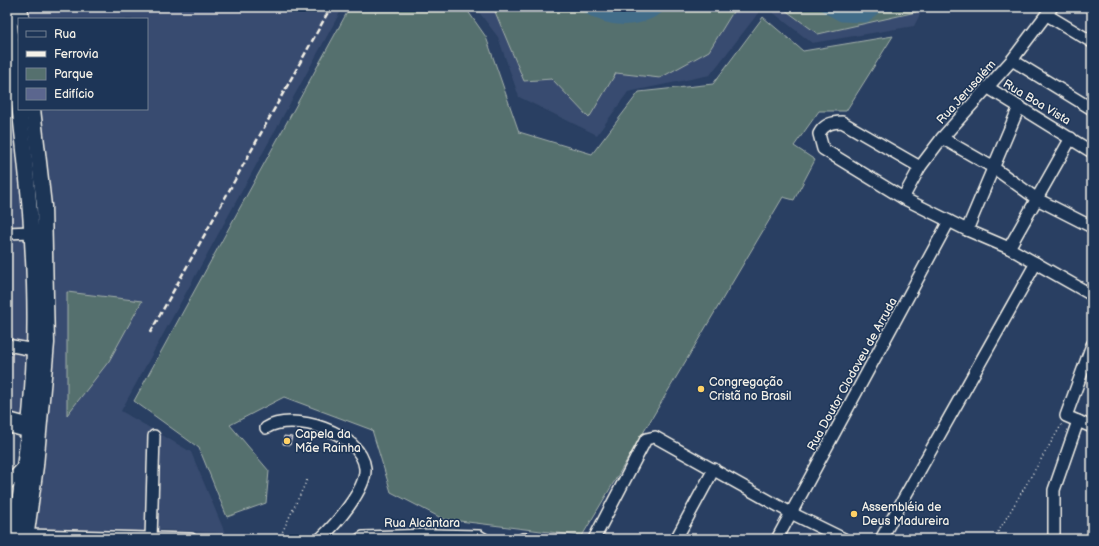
<svg xmlns="http://www.w3.org/2000/svg" width="1099" height="546" font-family="'Balsamiq Sans',sans-serif">
<rect width="100%" height="100%" fill="#293f62"/>
<filter id="ink" filterUnits="userSpaceOnUse"><feTurbulence type="fractalNoise" baseFrequency=".025" numOctaves="2"/><feDisplacementMap in="SourceGraphic" scale="8" xChannelSelector="R" yChannelSelector="G"/><feConvolveMatrix kernelMatrix="1 2 1 2 8 2 1 2 1" color-interpolation-filters="sRGB"/></filter>
<g filter="url(#ink)">
<g fill="#384b6f" fill-rule="evenodd">
<path d="M7 7H343L121 411 191 452 225 533 160 530V539H25L23 418 7 413ZM19 19H147V109H19Z"/>
<path d="M475 7H763L710 75 628 92 597 135 519 97 498 37Z"/>
<path d="M766 7H924L914 26 812 43Z"/>
</g>
<g fill="#55706e" stroke="#a4b0ab">
<path d="M350 7H465L486 37 519 132 592 154 639 92 713 84 763 17 803 51 893 36 846 111H819L794 146 815 160 794 200 783 197 582 536 443 519 391 492 372 430 284 397 230 425 269 471 266 503 227 517 199 448 134 401Z"/>
<path d="M493 7H736L709 51 660 78 616 73 589 118 552 79 524 81Z"/>
<path d="M781 7H921L916 12 818 34Z"/>
<path d="M67 292 142 301 109 361 67 415Z"/>
</g>
<g fill="none" stroke-linecap="round" stroke-linejoin="round">
<g stroke="#426d89" stroke-width="15">
<path d="M589 7C611 20 635 22 657 7"/>
<path d="M829 7 842 14 865 15 874 7"/>
</g>
</g>
<path fill="#5b668e" stroke="#f4f1e8" d="M284 436 292 437 290 445 283 444Z"/>
<g fill="none" stroke-linecap="round" stroke-linejoin="round">
<g stroke="#f4f1e8" stroke-width="14">
<g id="minor">
<path d="M1047 15 1092 42"/>
<path d="M1012 60 1092 109"/>
<path d="M987 87 1092 152"/>
<path d="M942 138 994 168 1037 199 1092 227"/>
<path d="M920 167 842 122C832 122 824 124 819 134L823 149 903 198 967 230 1009 248 1092 295"/>
<path d="M903 198 920 167 942 138 1012 60 1052 7"/>
<path d="M967 230 1019 107"/>
<path d="M7 233 31 232"/>
<path d="M1009 248 1071 138"/>
<path d="M7 345 34 350"/>
<path d="M1092 345 1066 416 1092 427"/>
<path d="M7 418 29 424"/>
<path d="M7 426 28 432"/>
<path d="M266 428C292 411 361 432 365 468 367 489 335 525 320 539"/>
<path d="M7 484 26 464"/>
<path d="M27 535 191 539"/>
<path d="M151 539 154 436"/>
<path d="M360 539 363 537 432 535 479 536 484 539"/>
<path d="M523 539H527"/>
<path d="M594 539 646 439 655 437 791 513 844 539"/>
<path d="M676 539 714 469"/>
<path d="M777 539 949 221"/>
<path d="M881 539 1036 263"/>
<path d="M1054 539V490L1078 421"/>
</g>
</g>
<g stroke="#f4f1e8" stroke-width="17">
<g id="major">
<path d="M8 7C20 121 38 236 34 350 32 413 24 477 13 539"/>
<path d="M20 7 22 19"/>
<path d="M26 539 36 466 47 343 44 206 33 109"/>
</g>
</g>
<g stroke="#f4f1e8" stroke-width="1.5" stroke-dasharray="1 3" stroke-linecap="butt">
<path d="M279 539 307 480"/>
<path d="M994 539 1062 424"/>
</g>
<use href="#minor" stroke="#1d3557" stroke-width="11"/>
<use href="#major" stroke="#1d3557" stroke-width="14"/>
<path stroke="#f4f1e8" stroke-width="2.5" stroke-dasharray="6 3" stroke-linecap="butt" d="M150 333 331 7"/>
</g>
</g>
<g fill="#ffd166" stroke="#1d3557" stroke-width="1.5">
<circle cx="701" cy="389" r="4"/>
<circle cx="287" cy="441" r="4"/>
<circle cx="854" cy="514" r="4"/>
</g>
<g text-anchor="middle" stroke-width="3" stroke-linejoin="round" paint-order="stroke">
<g font-size="12" fill="#f4f1e8" stroke="#1d3557">
<text transform="translate(966 92) rotate(-48)" y="4">Rua Jerusalém</text>
<text transform="translate(1037 102) rotate(31)" y="4">Rua Boa Vista</text>
<text transform="translate(852 374) rotate(-61)" y="4">Rua Doutor Clodoveu de Arruda</text>
<text x="422" y="527">Rua Alcãntara</text>
</g>
<g font-size="12" fill="#f4f1e8" stroke="#1d3557" text-anchor="start">
<text x="709" y="386">Congregação<tspan x="709" dy="14">Cristã no Brasil</tspan></text>
<text x="295" y="438">Capela da<tspan x="295" dy="14">Mãe Rainha</tspan></text>
<text x="862" y="511">Assembléia de<tspan x="862" dy="14">Deus Madureira</tspan></text>
</g>
</g>
<rect width="1099" height="546" fill="none" stroke="#1d3557" stroke-width="24"/>
<rect x="12" y="12" width="1075" height="522" fill="none" stroke="#f4f1e8" stroke-width="1.5" filter="url(#ink)"/>
<rect x="18" y="18" width="130" height="92" fill="#1d3557" stroke="#738091"/>
<rect x="26" y="31" width="20" height="6" fill="#1d3557" stroke="#738091"/>
<text x="54" y="38" font-size="12" fill="#f4f1e8">Rua</text>
<rect x="26" y="51" width="20" height="6" fill="#f4f1e8" stroke="#738091"/>
<text x="54" y="58" font-size="12" fill="#f4f1e8">Ferrovia</text>
<rect x="26" y="68" width="20" height="12" fill="#55706e" stroke="#738091"/>
<text x="54" y="78" font-size="12" fill="#f4f1e8">Parque</text>
<rect x="26" y="88" width="20" height="12" fill="#5b668e" stroke="#738091"/>
<text x="54" y="98" font-size="12" fill="#f4f1e8">Edifício</text>
</svg>
